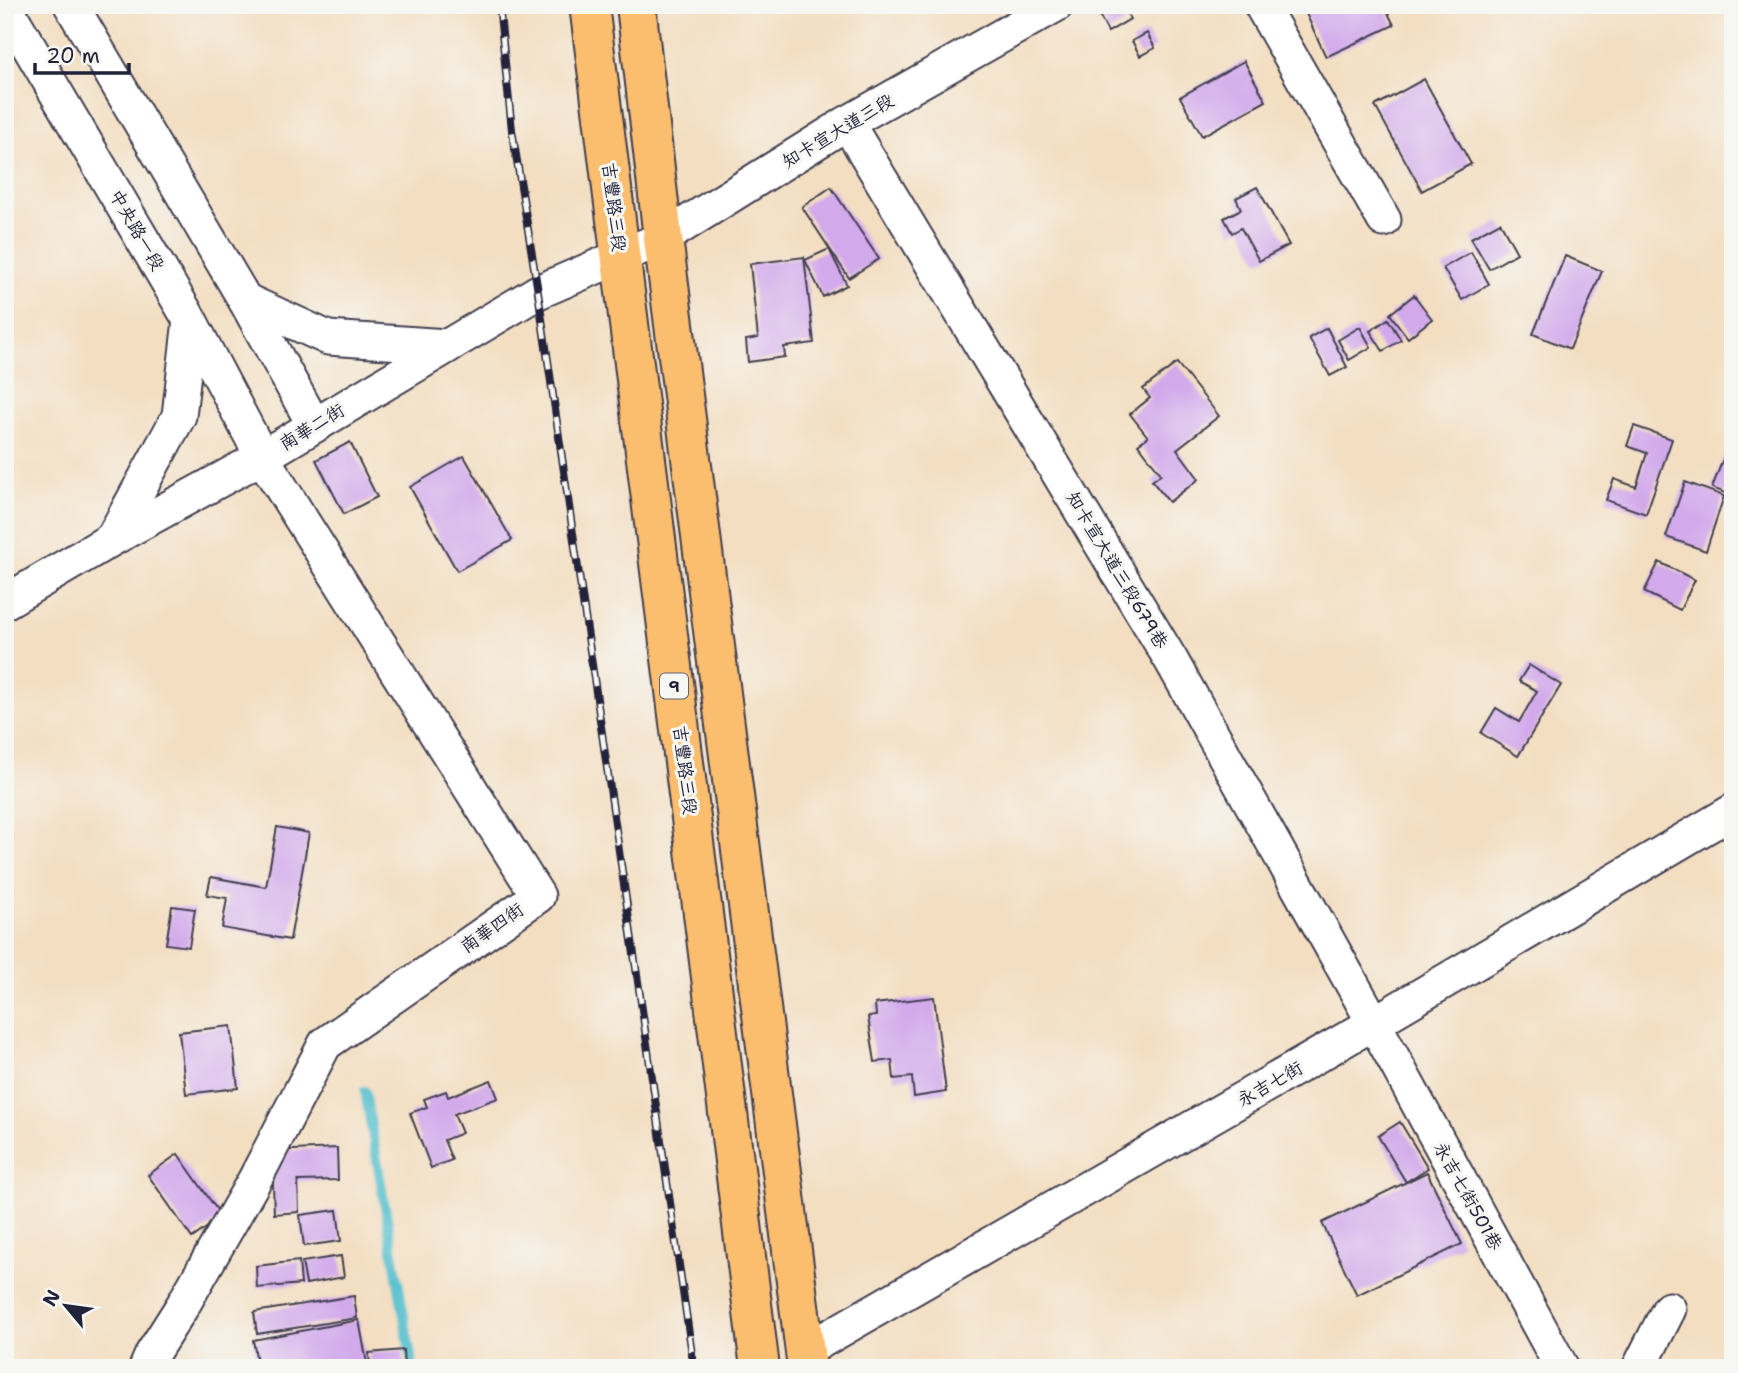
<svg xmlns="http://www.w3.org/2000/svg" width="1738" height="1373" font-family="'Shantell Sans','LXGW WenKai TC',sans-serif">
<rect width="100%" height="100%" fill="#f6f6f2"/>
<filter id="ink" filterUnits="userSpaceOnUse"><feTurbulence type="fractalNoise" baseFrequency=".0143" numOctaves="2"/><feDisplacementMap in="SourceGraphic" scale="14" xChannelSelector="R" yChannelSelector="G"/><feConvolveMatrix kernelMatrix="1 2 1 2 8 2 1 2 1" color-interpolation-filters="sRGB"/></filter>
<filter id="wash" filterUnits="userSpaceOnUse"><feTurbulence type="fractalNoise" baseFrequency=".00686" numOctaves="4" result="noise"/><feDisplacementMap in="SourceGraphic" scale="28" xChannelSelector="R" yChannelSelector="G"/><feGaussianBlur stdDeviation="1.57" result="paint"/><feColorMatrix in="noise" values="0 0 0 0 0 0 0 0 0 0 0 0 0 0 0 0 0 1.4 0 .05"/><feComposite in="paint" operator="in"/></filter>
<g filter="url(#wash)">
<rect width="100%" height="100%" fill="#f3dec1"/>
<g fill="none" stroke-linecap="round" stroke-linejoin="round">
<path stroke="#51becc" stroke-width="10" d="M365 1091 413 1368"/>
</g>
<g id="blocks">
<g fill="#d2a9eb">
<path d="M1116 5H1123L1130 19 1108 32 1099 15Z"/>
<path d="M1307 5H1384L1394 25 1326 57 1303 7Z"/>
<path d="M1147 33 1155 48 1140 56 1132 41Z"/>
<path d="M1244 61 1266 101 1202 136 1180 97Z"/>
<path d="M1424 79 1471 164 1422 191 1375 106Z"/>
<path d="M831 187 879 259 849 278 802 207Z"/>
<path d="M1257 187 1289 245 1259 261 1241 228 1232 233 1224 218 1241 209 1236 198Z"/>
<path d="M1500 222 1517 253 1489 269 1471 238Z"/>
<path d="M829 249 847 285 823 297 805 260Z"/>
<path d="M1471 252 1489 284 1462 300 1443 268Z"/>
<path d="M1565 256 1602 271 1570 349 1533 334Z"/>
<path d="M804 257 814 343 784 347 785 357 748 362 746 340 758 338 750 264Z"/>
<path d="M1414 295 1432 319 1408 338 1390 314Z"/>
<path d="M1388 319 1401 340 1383 351 1370 331Z"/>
<path d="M1360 327 1371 347 1349 360 1338 340Z"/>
<path d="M1327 328 1347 367 1330 376 1309 338Z"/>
<path d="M1177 363 1219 416 1177 449 1199 479 1169 502 1152 481 1161 474 1138 444 1148 437 1130 414 1150 398 1143 389Z"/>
<path d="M1634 426 1672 439 1646 514 1606 500 1614 479 1636 487 1647 453 1627 446Z"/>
<path d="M1733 433V496L1712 488Z"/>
<path d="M350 442 377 497 344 514 316 460Z"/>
<path d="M464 456 512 540 457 571 410 487Z"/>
<path d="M1685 482 1724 496 1706 551 1666 537Z"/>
<path d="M1659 562 1695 580 1680 610 1644 592Z"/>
<path d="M1529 665 1561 685 1518 756 1481 733 1496 708 1519 722 1537 691 1519 681Z"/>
<path d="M277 827 309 833 290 940 222 928 227 898 207 895 211 877 266 887Z"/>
<path d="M172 906 195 909 189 947 166 944Z"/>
<path d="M934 997 946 1092 914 1097 912 1077 894 1079 892 1060 875 1062 868 1017 876 1016 875 1004Z"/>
<path d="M231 1026 238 1088 186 1094 179 1032Z"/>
<path d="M491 1080 498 1098 454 1114 462 1133 444 1140 452 1160 431 1168 410 1113 427 1107 424 1099 446 1091 448 1097Z"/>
<path d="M1400 1122 1428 1168 1406 1182 1378 1136Z"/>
<path d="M337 1148 338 1180 298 1181 299 1212 274 1214 272 1151Z"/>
<path d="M178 1154 222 1217 192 1238 148 1175Z"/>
<path d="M1427 1172 1462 1244 1357 1295 1322 1223Z"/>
<path d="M337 1210 341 1241 304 1246 300 1215Z"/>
<path d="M341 1256 344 1277 306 1284 302 1262Z"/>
<path d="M299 1261 301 1284 257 1288 256 1266Z"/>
<path d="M354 1296 357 1318 257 1334 254 1312Z"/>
<path d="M359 1320 367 1363 342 1368H258L253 1340Z"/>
<path d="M403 1350 404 1368H370L369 1353Z"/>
</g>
</g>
</g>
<g filter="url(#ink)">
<use href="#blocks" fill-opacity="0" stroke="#413e4f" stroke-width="2"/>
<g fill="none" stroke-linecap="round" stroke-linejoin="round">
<g stroke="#413e4f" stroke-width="37">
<g id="minor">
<path d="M71 5 245 300 314 425"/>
<path d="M1261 5 1384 220"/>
<path d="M5 6 190 320 262 457 538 896 325 1044 254 1181 183 1305 152 1354 146 1368"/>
<path d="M847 123 1171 660 1374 1023 1562 1368"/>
<path d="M245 300 328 338 447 346"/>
<path d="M112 539 179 416 190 320"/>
<path d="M5 602 112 539 262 457 538 292 663 238 847 123 1056 5"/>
<path d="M804 1351 1374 1023 1733 811"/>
<path d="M1639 1368 1669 1309"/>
</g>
</g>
<g stroke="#413e4f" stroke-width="42">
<g id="major">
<path d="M589 5 760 1368"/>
<path d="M636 5 663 238 807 1368"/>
</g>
</g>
<use href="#minor" stroke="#fff" stroke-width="33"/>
<use href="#major" stroke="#fbbe6e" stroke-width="38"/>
<g stroke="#22223b" stroke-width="8">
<path id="rail" d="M499 5 512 130 538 292 694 1368"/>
</g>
<use href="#rail" stroke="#f6f6f2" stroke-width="5" stroke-dasharray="16" stroke-linecap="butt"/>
</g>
</g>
<g text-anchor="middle" stroke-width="6" stroke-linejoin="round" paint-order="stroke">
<rect fill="#f6f6f2" stroke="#626272" stroke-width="2" x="660" y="673.5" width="28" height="25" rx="5"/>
<g font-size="16" font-weight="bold" fill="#22223b">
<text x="674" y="692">9</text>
</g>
<g font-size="18" fill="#22223b" stroke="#f6f6f2">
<text transform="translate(838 131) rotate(-31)" y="6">知卡宣大道三段</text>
<text transform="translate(614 207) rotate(83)" y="6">吉豐路三段</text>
<text transform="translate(137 230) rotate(60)" y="6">中央路一段</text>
<text transform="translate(312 427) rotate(-31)" y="6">南華二街</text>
<text transform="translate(1117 570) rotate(59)" y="6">知卡宣大道三段679巷</text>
<text transform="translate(685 770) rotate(83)" y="6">吉豐路三段</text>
<text transform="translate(492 928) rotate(-35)" y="6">南華四街</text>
<text transform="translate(1270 1084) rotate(-30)" y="6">永吉七街</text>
<text transform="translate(1468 1196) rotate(61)" y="6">永吉七街501巷</text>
</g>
</g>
<rect width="1738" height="1373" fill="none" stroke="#f6f6f2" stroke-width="28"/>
<g transform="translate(66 1306) rotate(299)" stroke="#f6f6f2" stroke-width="5" paint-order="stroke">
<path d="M0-5L12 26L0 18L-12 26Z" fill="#22223b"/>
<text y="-10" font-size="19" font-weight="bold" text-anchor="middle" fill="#22223b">N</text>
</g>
<path d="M35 63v10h94v-10" fill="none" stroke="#22223b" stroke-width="3.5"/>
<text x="46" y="63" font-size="21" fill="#22223b" stroke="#f6f6f2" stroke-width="5" paint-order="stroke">20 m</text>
</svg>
